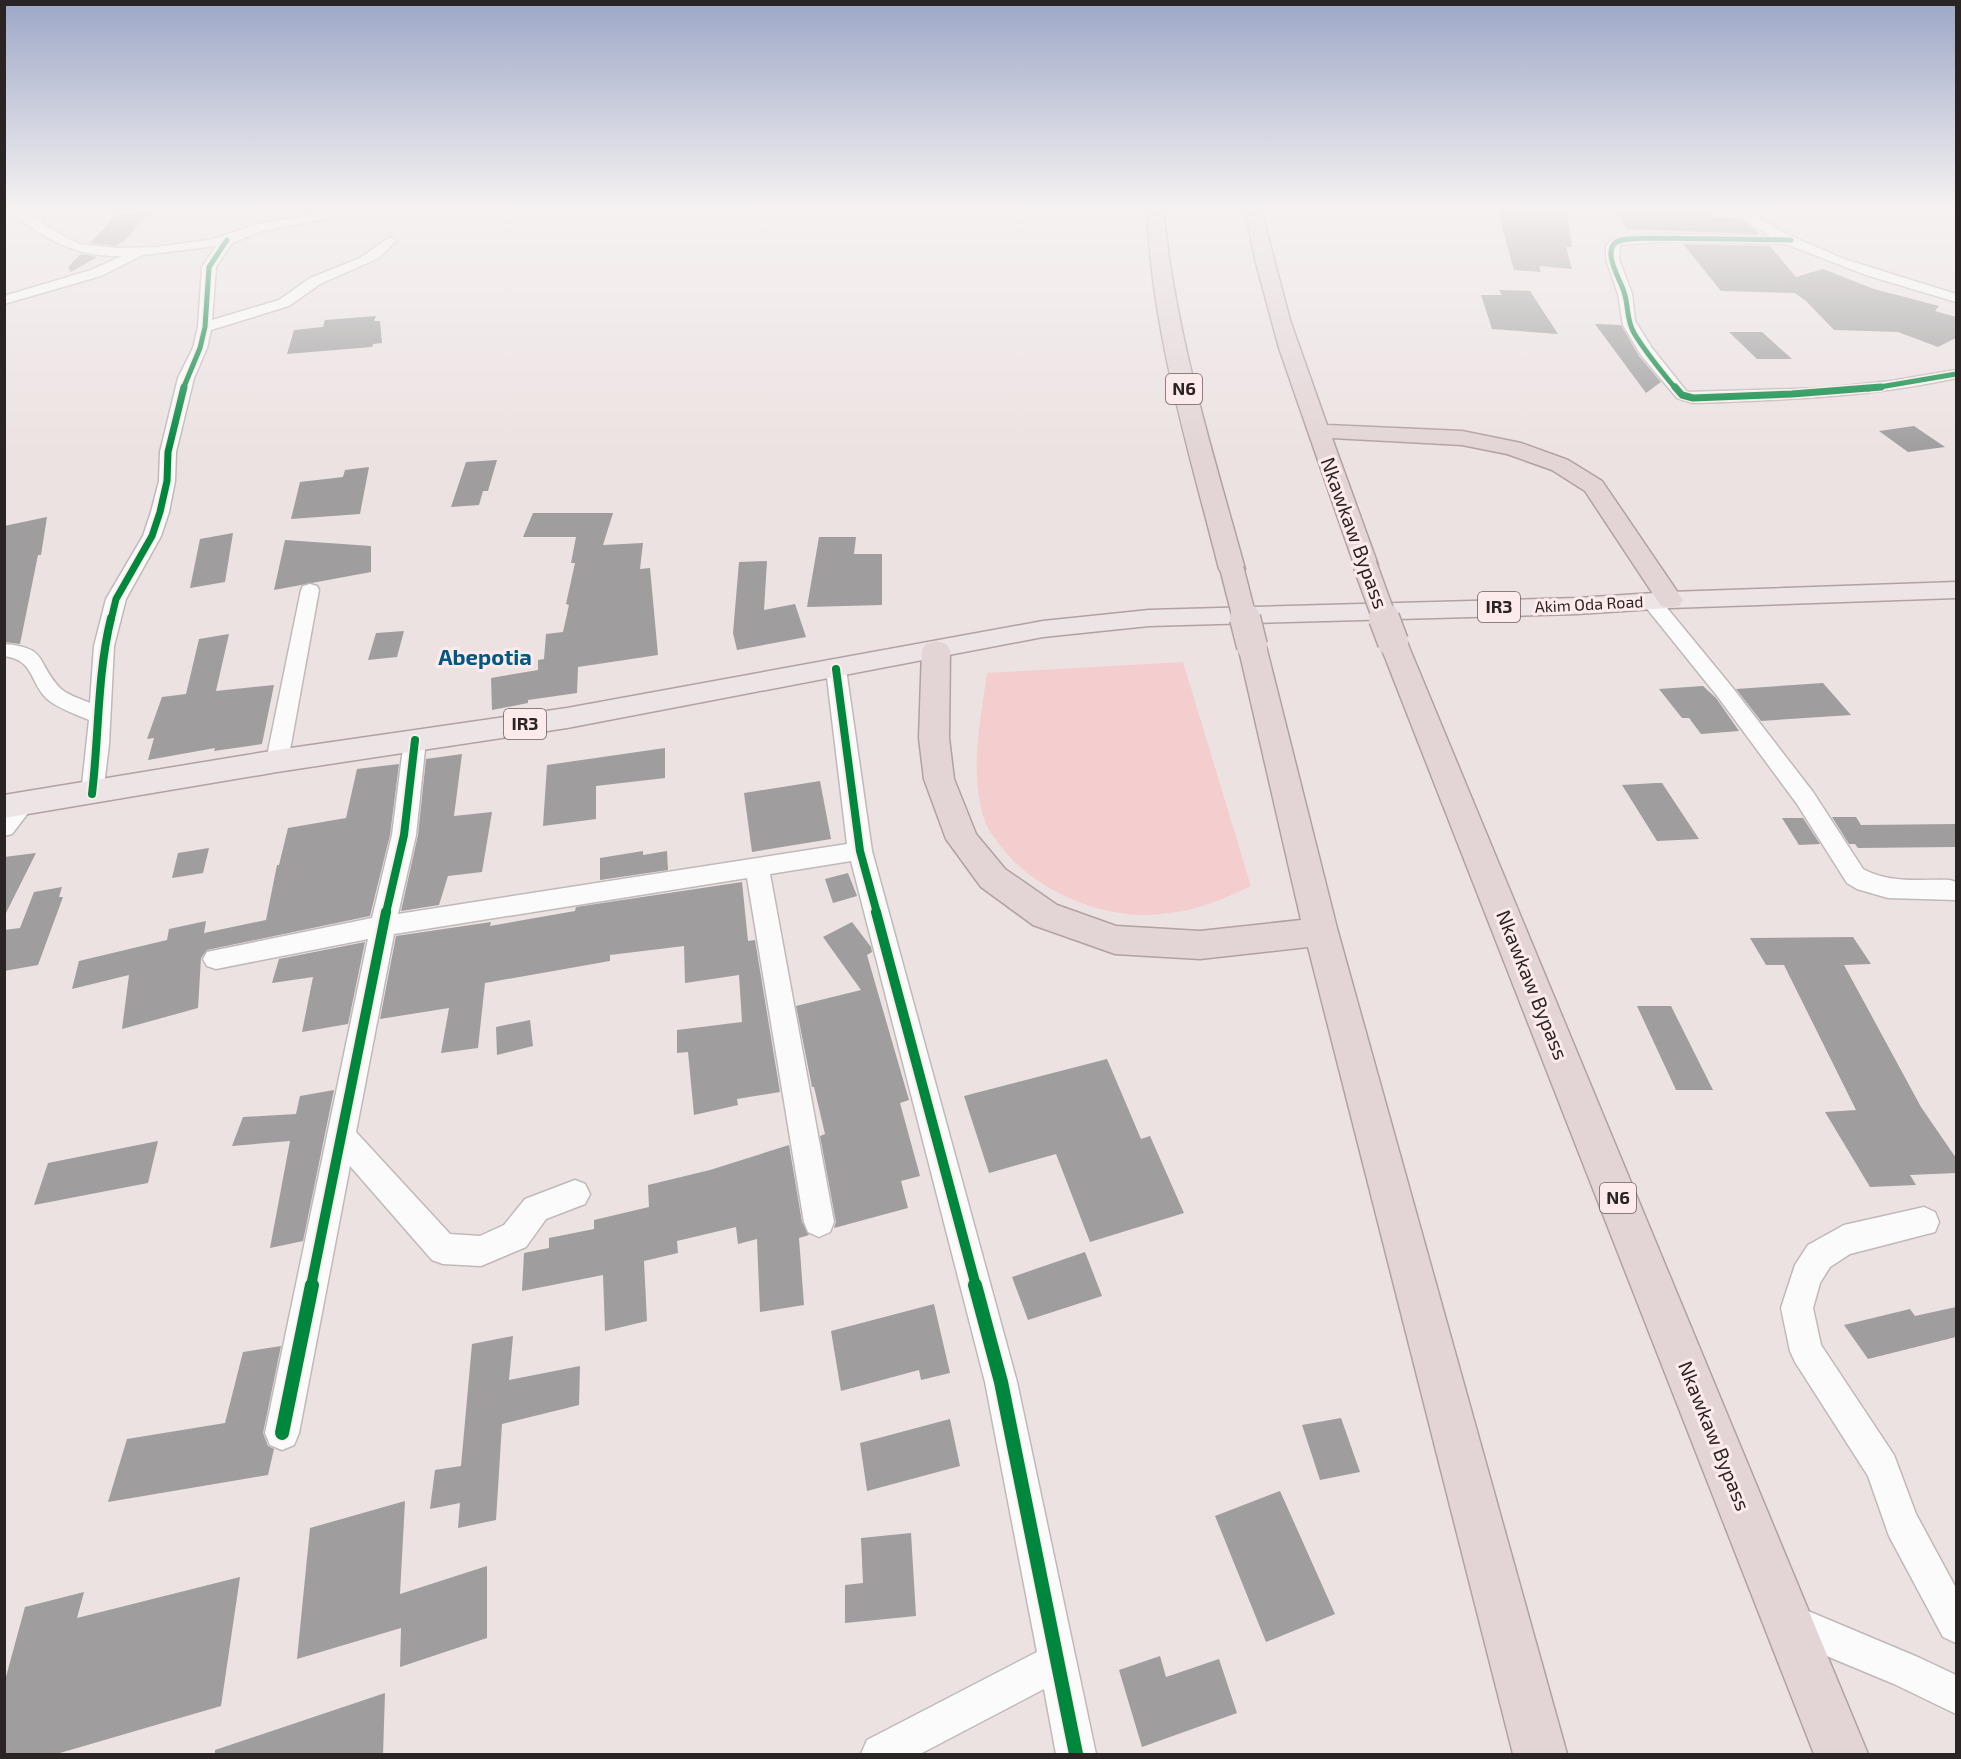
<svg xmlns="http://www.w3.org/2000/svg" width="1961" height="1759" font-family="'Exo 2',sans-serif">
<rect width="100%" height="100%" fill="#ece2e2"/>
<path fill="#e7d4d4" d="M1275 206H1472L1480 213 1277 212Z"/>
<path fill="#f4cece" d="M1183 662 1251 886C1219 901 1196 911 1160 914 1103 921 1029 889 997 841 993 835 987 829 985 822 969 773 980 723 987 673Z"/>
<g fill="#9f9d9e">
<path d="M1496 206H1566L1572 247H1566L1572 269 1539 266 1541 272 1514 270Z"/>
<path d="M1612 206H1687L1692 210 1709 211 1714 218 1741 219 1760 234 1627 229Z"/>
<path d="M148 213 124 241 116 246 90 243 116 215Z"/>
<path d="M1683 244 1770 246 1796 277 1823 269 1874 289 1939 306 1935 311 1956 317V338L1938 347 1898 332 1834 330 1806 301 1795 293 1721 291Z"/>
<path d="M81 254 97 257 71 272 68 267Z"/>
<path d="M1499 290 1530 291 1558 334 1492 329 1481 295H1502Z"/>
<path d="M376 316 374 321H380L382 343 373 344 372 347 287 354 294 330 323 327 325 320Z"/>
<path d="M1595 324 1621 325 1639 356 1661 382 1646 393Z"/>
<path d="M1729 332H1762L1792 359H1757Z"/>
<path d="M1914 426 1945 447 1908 452 1879 431Z"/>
<path d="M497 460 488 491H483L479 505 451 507 466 462Z"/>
<path d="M369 467 360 514 291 519 300 482 343 477 345 470Z"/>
<path d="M533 513H613L603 545 643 543 640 569 650 568 658 655 578 667 577 693 528 700V703L492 710 491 678 538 670V660L544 659 546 634 563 632 569 605 566 604 575 563H571L576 537H523Z"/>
<path d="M47 517 41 555H38L20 644 4 642V526Z"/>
<path d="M233 533 225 582 190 588 200 539Z"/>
<path d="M819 537H856L854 554H882V605L807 607Z"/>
<path d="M285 540 371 546V572L274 590Z"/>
<path d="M767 561 764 610 795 604 806 637 737 650 733 633 739 562Z"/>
<path d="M404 631 397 657 368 660 376 633Z"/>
<path d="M229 634 216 691 274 685 262 744 214 751 215 748 148 760 154 738 147 739 162 697 186 694 199 639Z"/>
<path d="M1823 683 1851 715 1761 721 1736 689Z"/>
<path d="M1703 686 1716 698 1739 731 1701 734 1689 718H1682L1659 689Z"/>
<path d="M665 748V778L596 786V819L543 826 547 765Z"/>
<path d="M462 754 454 816 492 812 482 872 448 876 439 905 401 911 418 835 426 759Z"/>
<path d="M399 764 390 835 370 916 207 950 201 958 198 1008 122 1029 129 975 72 989 79 961 167 940 169 929 206 921 204 933 266 920 277 865H279L288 828 346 818 357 769Z"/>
<path d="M820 781 831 839 752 852 744 793Z"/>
<path d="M1656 783H1662L1699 839 1657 841 1622 785Z"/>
<path d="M1832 817H1856L1861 825 1956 824V847L1858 848 1855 844H1849Z"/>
<path d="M1782 818H1803L1820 844 1799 845Z"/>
<path d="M209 848 203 873 172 878 178 853Z"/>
<path d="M643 851V855L667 851 668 870 600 880V858Z"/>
<path d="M36 853 4 917V857Z"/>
<path d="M848 873 857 896 833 903 825 879Z"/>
<path d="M742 882 748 941 755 940 780 1092 737 1099 738 1105 694 1115 688 1052 677 1053V1030L742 1022 739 975 685 983 684 946 610 955V961L485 983 478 1048 441 1053 449 1008 380 1019 396 936 491 922 490 926 575 911 576 907Z"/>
<path d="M62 887 59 897H63L38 965 4 971V930L20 928 34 892Z"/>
<path d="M852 922 871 947 872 952 867 955 909 1100 900 1103 920 1176 901 1181 908 1208 834 1228 836 1222 820 1136 825 1134 814 1087H812L796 1006 861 990 823 937Z"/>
<path d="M1853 937 1871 964 1844 965 1921 1107 1956 1158V1173L1910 1175 1916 1185 1870 1187 1825 1112 1856 1110 1784 965H1766L1750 938Z"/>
<path d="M365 942 348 1024 302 1032 313 977 272 983 279 959Z"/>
<path d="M1637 1006H1671L1713 1090H1676Z"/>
<path d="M530 1020 533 1046 497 1055 496 1027Z"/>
<path d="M1107 1059 1141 1139 1150 1136 1184 1213 1090 1242 1056 1154 989 1173 964 1096Z"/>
<path d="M334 1090 303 1241 270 1248 290 1141 232 1146 243 1117 296 1114 300 1096Z"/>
<path d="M158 1141 148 1183 34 1205 48 1163Z"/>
<path d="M789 1145 802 1222 809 1235 799 1238 804 1305 760 1312 757 1239 738 1244 736 1227 677 1241 678 1253 644 1261 647 1321 605 1331 603 1275 522 1291 524 1253 549 1248V1238L594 1229V1220L649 1207 648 1185 710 1170Z"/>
<path d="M1085 1252 1102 1296 1028 1320 1012 1277Z"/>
<path d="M934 1304 950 1373 921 1380 919 1370 841 1391 831 1331Z"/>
<path d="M1956 1307V1337L1868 1359 1844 1325 1910 1309 1915 1316Z"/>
<path d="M513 1336 509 1380 580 1366 579 1405 502 1424 496 1520 458 1528 460 1503 430 1509 435 1470 461 1466 472 1344Z"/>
<path d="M281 1346 263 1433 268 1446 274 1449 268 1475 108 1502 127 1439 225 1423 243 1352Z"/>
<path d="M1341 1418 1360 1472 1320 1480 1302 1425Z"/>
<path d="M950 1419 960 1466 867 1491 860 1443Z"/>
<path d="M1280 1491 1335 1614 1266 1642 1215 1516Z"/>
<path d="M405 1501 400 1594 487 1566V1638L400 1667 401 1628 297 1659 310 1528Z"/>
<path d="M911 1533 916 1616 845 1623V1585L863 1583 861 1538Z"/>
<path d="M240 1577 221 1706 53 1755H4V1684L25 1607 84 1592 77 1618Z"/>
<path d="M1160 1656 1166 1677 1219 1659 1237 1713 1142 1747 1119 1670Z"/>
<path d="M385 1693 383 1755H215V1750Z"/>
</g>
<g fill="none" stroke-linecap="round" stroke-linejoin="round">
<g stroke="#c1b9b9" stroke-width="3">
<g id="street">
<path d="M5 206H18L51 229 80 244 116 248 156 247 214 239 257 224 312 215 333 206H346L329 218 262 231 232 243 216 267 212 320 279 300 310 278 360 258 390 237 396 241 379 258 320 284 289 306 211 330 207 348 194 378 176 452 175 481 169 512 161 536 126 599 114 646 109 744 103 794 100 800 92 802 84 800 81 794 89 720C76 714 56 708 46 698 29 680 34 660 4 656V644C49 648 35 661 60 688 67 695 81 699 90 703L94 646 106 599 143 536 151 512 159 481 160 452 178 378 193 348 198 327 202 267 216 246 143 255 101 276 4 304V296L91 270 122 256C85 257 57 246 27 224 19 218 11 213 5 206Z"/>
<path d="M1728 206H1741L1784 233 1844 259 1956 294V302L1866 275 1786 244 1671 241 1620 245 1619 259 1632 294 1635 321 1652 348 1687 392 1826 388 1891 381 1956 370V378C1870 397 1782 400 1693 403L1677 398 1641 355 1623 325 1618 294 1606 259V246L1612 239 1646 234 1771 236 1750 224Z"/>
<path d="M310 584 317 586 319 590 288 761 285 766 277 769 269 766 266 761 301 590 303 586Z"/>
<path d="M1651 595 1658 597 1732 687 1813 792 1863 869C1890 884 1921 879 1950 880L1956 882V900L1888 898 1857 889 1847 883 1797 804 1718 697 1644 605 1641 601 1644 597Z"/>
<path d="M836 662 843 664 846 669 872 851 1017 1382 1096 1754H1056L1044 1689 920 1754H861L867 1740 1037 1652 985 1382 851 861 770 874 834 1222 830 1232 819 1237 808 1232 804 1222 747 878 394 934 356 1132 450 1234 480 1236 504 1225 525 1199 575 1180 585 1184 590 1194 585 1204 546 1219 526 1247 481 1266 443 1264 432 1260 350 1166 299 1433 294 1445 282 1450 270 1445 265 1433 368 939 216 969 207 966 203 959 207 952 372 918 392 835 404 740 407 735 415 733 423 735 426 740 416 835 398 914 847 844 826 669 829 664Z"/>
<path d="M24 796 32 798 35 804 12 834 4 836V812L16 798Z"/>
<path d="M1924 1207 1935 1212 1939 1222 1935 1232 1850 1254 1830 1267 1820 1283 1813 1308 1821 1345 1894 1455 1916 1514 1956 1588V1643L1943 1637 1889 1536 1868 1476 1795 1362 1790 1351 1781 1308 1795 1265 1808 1245 1844 1225Z"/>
<path d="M1789 1603 1920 1658 1956 1675V1714L1894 1684 1776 1635 1770 1622 1776 1609Z"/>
</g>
</g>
<g stroke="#b2a1a2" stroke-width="3">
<path id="primary" d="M1956 582V598L1670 608 1577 614 1149 626 1043 637 567 728 277 772 4 818V795L277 750 567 708 1043 621 1149 610 1577 598 1670 592Z"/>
</g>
<g stroke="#b2a1a2" stroke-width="3">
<g id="highway">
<path d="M1147 206H1163C1174 331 1212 449 1245 569L1241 574 1232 577 1223 574 1219 569C1189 450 1151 330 1147 206Z"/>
<path d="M1244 206H1260L1290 320 1327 425 1462 431 1521 443 1568 460 1602 481 1683 600 1679 606 1670 608 1661 606 1585 491 1552 470 1507 454 1462 445 1332 438 1378 565 1374 570 1365 573 1356 570 1279 348 1256 263Z"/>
<path d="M1393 633 1403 636 1407 642 1868 1754H1814L1379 642 1383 636Z"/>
<path d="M1252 637 1262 640 1266 646 1338 932 1567 1754H1513L1308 947 1200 959 1115 954 1033 925 981 887 946 839 924 779 919 738 922 650 926 644 936 641 946 644 950 650 949 738 954 779 976 834 1005 869 1057 905 1116 926 1200 931 1301 920 1238 646 1242 640Z"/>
</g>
</g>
<use href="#street" fill="#fcfbfb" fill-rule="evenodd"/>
<use href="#primary" fill="#ede4e5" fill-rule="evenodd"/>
<use href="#highway" fill="#e3d5d6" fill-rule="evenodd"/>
<g stroke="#b2a1a2" stroke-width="26" stroke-linecap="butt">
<g id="highway-bridge-far1">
<path d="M1365 565 1385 620"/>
<path d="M1232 569 1245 620"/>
</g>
</g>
<g stroke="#b2a1a2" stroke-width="33" stroke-linecap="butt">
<g id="highway-bridge">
<path d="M1245 618 1252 646"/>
<path d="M1384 618 1393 642"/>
</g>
</g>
<use href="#highway-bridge-far1" stroke="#e3d5d6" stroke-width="23"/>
<use href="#highway-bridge" stroke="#e3d5d6" stroke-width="30"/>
<g stroke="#fdebeb" stroke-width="8">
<g id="cycleway-far4">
<path d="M183 389 200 348 205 327 209 267 227 240"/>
<path d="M1676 389C1661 371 1646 353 1634 333 1626 319 1629 307 1624 292 1621 281 1604 255 1614 244 1621 237 1637 239 1646 238L1791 240"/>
<path d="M1868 389 1956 374"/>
</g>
</g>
<g stroke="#fdebeb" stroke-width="10">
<g id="cycleway-far3">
<path d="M1675 387 1682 395 1693 398 1792 394 1881 387"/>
<path d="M111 620 116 599 152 536 160 512 167 481 168 452 184 387"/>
</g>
</g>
<g stroke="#fdebeb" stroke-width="12">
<g id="cycleway-far2">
<path d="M836 669 860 851 877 913"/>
<path d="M92 794C99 736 97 675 111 618"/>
<path d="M386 913 404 835 415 740"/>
</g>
</g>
<g stroke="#fdebeb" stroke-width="14">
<g id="cycleway-far1">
<path d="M876 912 976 1286"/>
<path d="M311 1286 386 912"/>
</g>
</g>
<g stroke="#fdebeb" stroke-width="17">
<g id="cycleway">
<path d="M975 1285 1001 1382 1076 1754"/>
<path d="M282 1433 312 1285"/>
</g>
</g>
<use href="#cycleway-far4" stroke="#00873e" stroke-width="5"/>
<use href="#cycleway-far3" stroke="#00873e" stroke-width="7"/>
<use href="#cycleway-far2" stroke="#00873e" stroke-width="8"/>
<use href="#cycleway-far1" stroke="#00873e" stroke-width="10"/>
<use href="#cycleway" stroke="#00873e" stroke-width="14"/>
</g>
<linearGradient id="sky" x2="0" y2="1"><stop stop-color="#9ca7c7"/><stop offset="0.46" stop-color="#f6f2f2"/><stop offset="1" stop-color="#f6f2f2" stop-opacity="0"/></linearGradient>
<rect width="1961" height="452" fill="url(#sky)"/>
<g text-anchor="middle" stroke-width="6" stroke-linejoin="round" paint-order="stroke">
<g font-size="16" fill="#2b2424" stroke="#fdebeb">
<text transform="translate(1589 604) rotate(-3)" y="6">Akim Oda Road</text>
</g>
<g fill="#fdebeb" stroke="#6a6060" stroke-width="1.5">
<rect x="1166" y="374" width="36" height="30" rx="4.5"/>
<rect x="1478" y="592" width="42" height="30" rx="4.5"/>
<rect x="504" y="709" width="42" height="30" rx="4.5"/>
<rect x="1600" y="1183" width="36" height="30" rx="4.5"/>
</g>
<g font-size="18" font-weight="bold" fill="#2b2424">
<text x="1184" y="395">N6</text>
<text x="1499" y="613">IR3</text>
<text x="525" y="730">IR3</text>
<text x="1618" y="1204">N6</text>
</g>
<g font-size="20" fill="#2b2424" stroke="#fdebeb">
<text transform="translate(1354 533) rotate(70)" y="7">Nkawkaw Bypass</text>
<text transform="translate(1532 985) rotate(68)" y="7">Nkawkaw Bypass</text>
<text transform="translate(1714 1436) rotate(68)" y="7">Nkawkaw Bypass</text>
</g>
<g font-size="22" font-weight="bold" fill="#005782" stroke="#fdebeb">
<text x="485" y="665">Abepotia</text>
</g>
</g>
<rect width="1961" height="1759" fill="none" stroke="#2b2424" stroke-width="12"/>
</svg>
